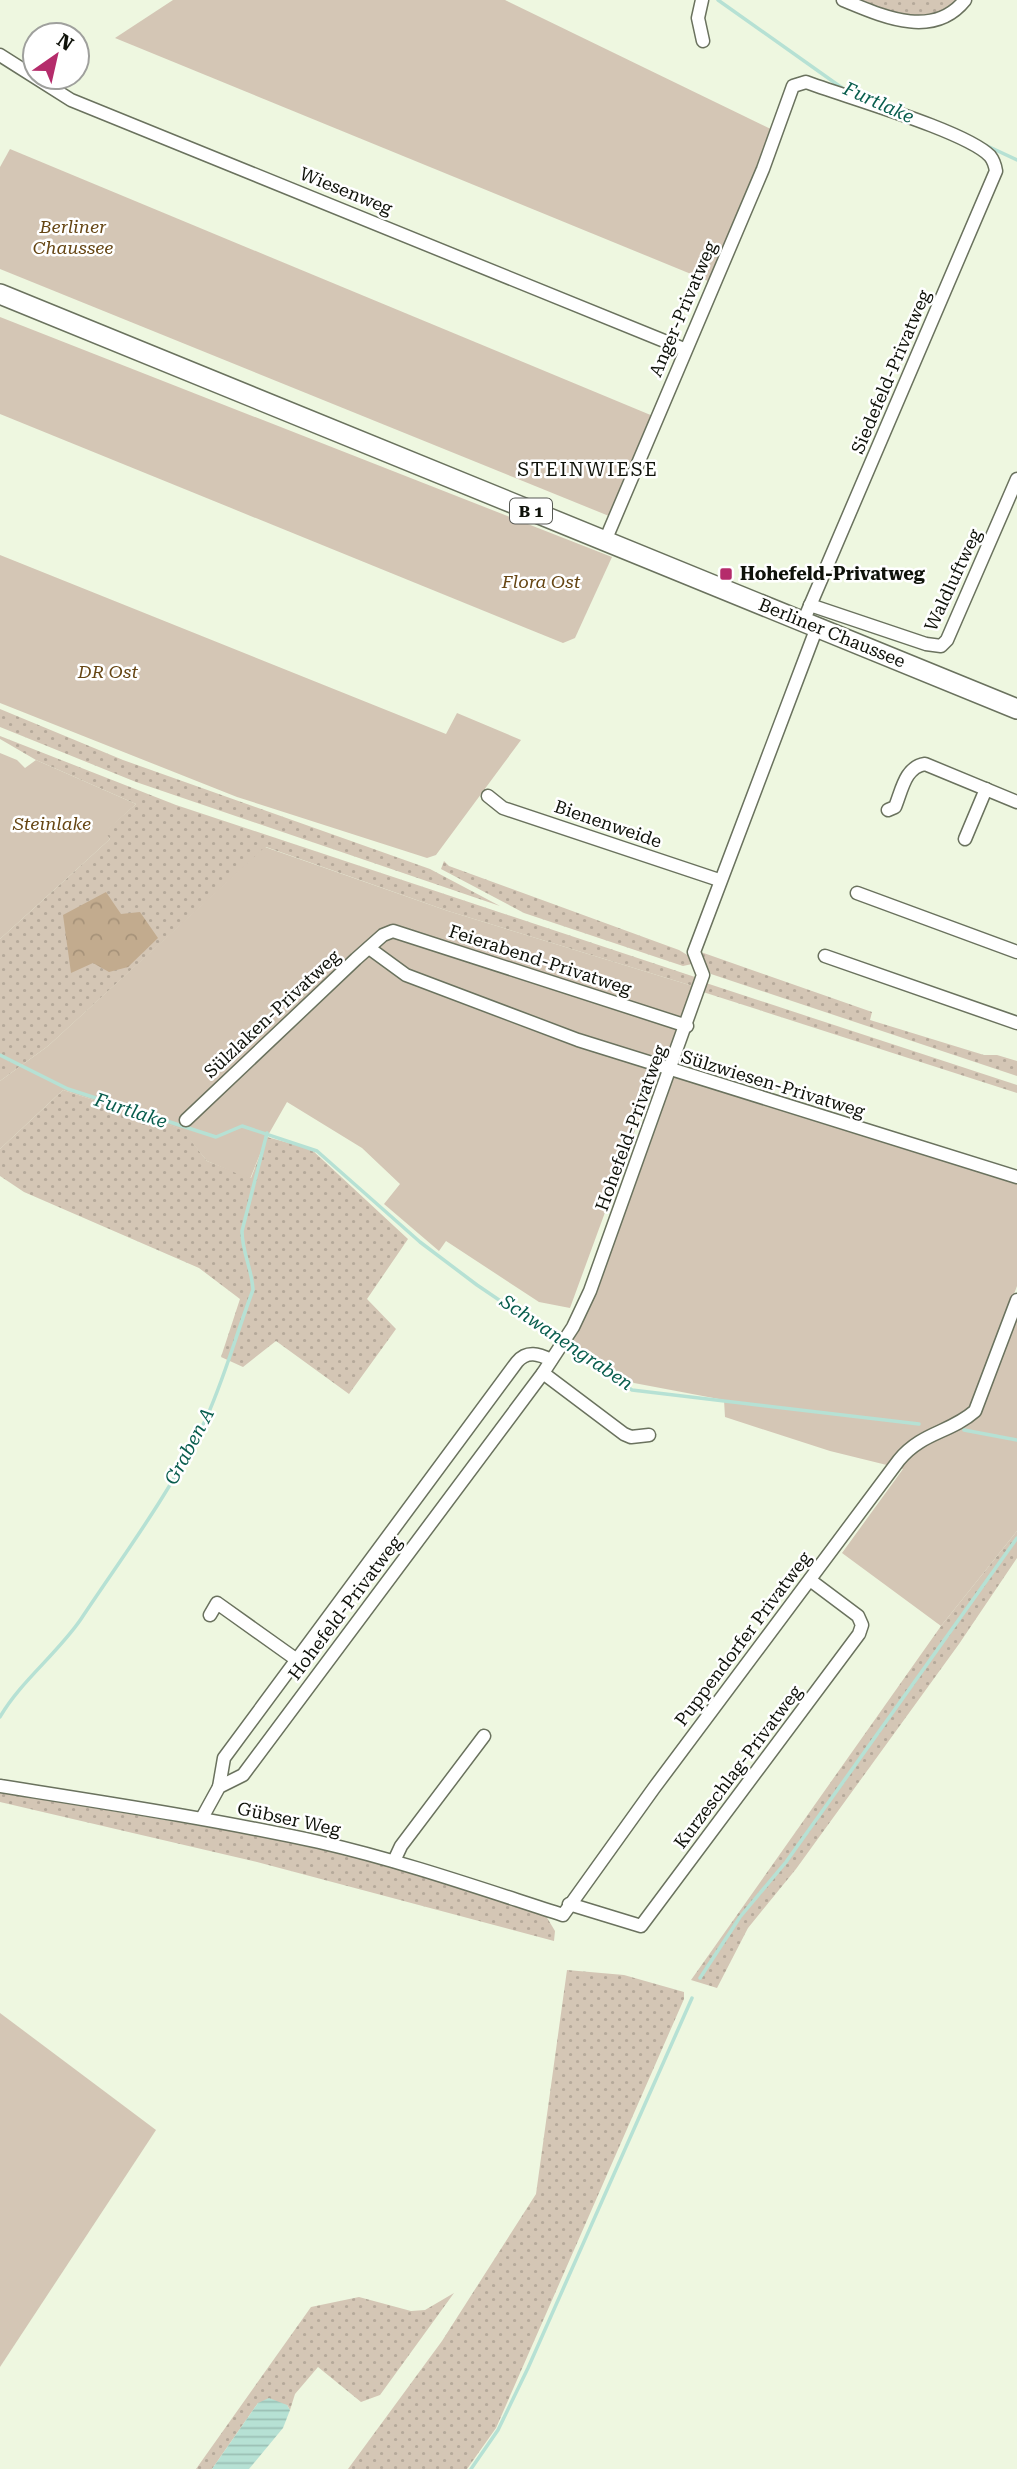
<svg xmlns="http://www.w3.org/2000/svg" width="1017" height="2469" font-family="'Roboto Serif',serif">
<defs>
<pattern id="grass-dots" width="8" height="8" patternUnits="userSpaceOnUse" patternTransform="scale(1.75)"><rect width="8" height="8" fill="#d4c6b5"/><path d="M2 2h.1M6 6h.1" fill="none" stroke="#b5a99a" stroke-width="1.8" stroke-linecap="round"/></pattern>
<pattern id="forest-crowns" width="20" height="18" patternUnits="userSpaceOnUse" patternTransform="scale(1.75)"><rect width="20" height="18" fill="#c2ab8e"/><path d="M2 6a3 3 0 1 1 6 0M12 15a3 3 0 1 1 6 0" fill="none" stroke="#a69279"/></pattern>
<pattern id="water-rules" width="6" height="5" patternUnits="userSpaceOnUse" patternTransform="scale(1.75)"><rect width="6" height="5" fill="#b6e1d4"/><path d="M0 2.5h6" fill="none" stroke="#9bc0b5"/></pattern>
</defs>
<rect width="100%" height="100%" fill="#eef7e0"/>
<g fill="url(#grass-dots)">
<path d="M854 0H960C932 32 887 11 854 0Z"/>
<path d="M0 709 123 760 430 869 500 906 136 782 0 727Z"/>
<path d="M0 736 176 805 698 978 696 987 448 911 266 847 48 1046 0 1081V939L110 839 104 832 136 804 36 760 0 739Z"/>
<path d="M444 861 449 866 679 950 689 956 692 964 683 966 524 913 441 869Z"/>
<path d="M698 951 872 1012 870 1020 984 1055H997L1017 1061V1076L711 974Z"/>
<path d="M706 983 1017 1085V1093L703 992Z"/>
<path d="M63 1090 182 1129 207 1161 251 1178 267 1137 311 1149 408 1239 367 1299 396 1329 349 1394 276 1341 243 1367 221 1357 240 1299 199 1268 24 1192 0 1176V1149Z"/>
<path d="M1017 1531V1558L959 1644 796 1869 748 1928 717 1988 691 1980 941 1626Z"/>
<path d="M0 1792 278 1839 386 1865 546 1916 555 1931 554 1941 257 1862 0 1802Z"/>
<path d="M567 1970 624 1975 684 1992V1999L496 2428 467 2469H348L442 2341 536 2194Z"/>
<path d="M454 2293 380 2395 361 2402 318 2367 295 2394 290 2410 287 2405 258 2403 212 2469H196L311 2307 359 2297 411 2311 425 2310Z"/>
</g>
<path fill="url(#forest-crowns)" d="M106 892 121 914 140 912 158 938 128 967 109 972 93 963 71 973 63 915Z"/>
<g fill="#d4c6b5">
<path d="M173 0H505L777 132 713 283 115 38Z"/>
<path d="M10 149 653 416 609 516 0 269V167Z"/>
<path d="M0 317 612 557 575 638 563 643 0 414Z"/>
<path d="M0 555 446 734 457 713 521 740 436 855 427 858 237 797 0 703Z"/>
<path d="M0 753 17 760 25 768 36 760 136 804 105 832 110 839 0 939Z"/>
<path d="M265 847 448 911 696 987 667 1060 656 1073 570 1308 539 1302 446 1241 439 1251 384 1204 400 1184 362 1148 287 1102 267 1137 250 1179 207 1161 181 1129 63 1090 0 1149V1081L48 1046Z"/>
<path d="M678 1075 1017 1183V1286L1010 1305 1017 1308V1531L941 1626 842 1553 903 1469 830 1451 725 1417 724 1400 634 1383 571 1341 588 1311 672 1077Z"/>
<path d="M0 2013 156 2130 0 2367Z"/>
</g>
<path fill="url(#water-rules)" d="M269 2398 287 2405 290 2410 283 2428 249 2469H212L258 2403Z"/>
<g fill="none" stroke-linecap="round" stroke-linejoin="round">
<g stroke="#b6e1d4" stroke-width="3.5">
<path d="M718 0 845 90"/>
<path d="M985 145 1017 160"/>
<path d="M0 1055 68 1089 216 1137 242 1126 317 1151 420 1242 477 1285 632 1390 919 1424"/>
<path d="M964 1430 1017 1440"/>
<path d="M0 1717C20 1682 57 1654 81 1619 123 1556 170 1493 203 1425 223 1384 236 1334 253 1290 252 1269 242 1252 242 1231L267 1133"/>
<path d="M700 1978 740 1917 786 1862 1017 1538"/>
<path d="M471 2469 498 2430 528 2368 692 1998"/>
</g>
<g stroke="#6a725e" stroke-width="15">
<g id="street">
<path d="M702 0 698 18 703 41"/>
<path d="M843 0C882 16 933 40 965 0"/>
<path d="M0 55 71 100 684 349"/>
<path d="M605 541 763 169 793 86 806 82C846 97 966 131 990 156 994 161 995 165 996 171L803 622"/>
<path d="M810 605 926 644 941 646 947 640 1017 479"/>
<path d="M488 796 503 808 719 880"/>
<path d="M888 810 895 807C902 790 905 767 925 764L1017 802"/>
<path d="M965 839 986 789"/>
<path d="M857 893 1017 952"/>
<path d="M369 948 406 975 578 1040 1017 1177"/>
<path d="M825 956 1017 1023"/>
<path d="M186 1120 356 959 383 935 393 931 687 1026"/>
<path d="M543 1373 624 1434 631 1437 649 1435"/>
<path d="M210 1615 217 1603 297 1660"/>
<path d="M0 1786C107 1803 213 1819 319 1842 402 1861 482 1889 563 1915L654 1788 899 1460C922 1432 950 1433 975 1411L1017 1300"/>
<path d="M219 1787 224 1758 517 1362C527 1350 539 1354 551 1360"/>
<path d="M202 1818 219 1787 243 1775 543 1373 573 1327 590 1291 703 975 694 952 817 627"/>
<path d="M394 1861 401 1846 484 1736"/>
<path d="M569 1904 641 1926 859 1634 862 1625 858 1616 810 1580"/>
</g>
</g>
<g stroke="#6a725e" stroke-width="22">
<path id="primary" d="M0 294 1017 709"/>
</g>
<use href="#street" stroke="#fff" stroke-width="12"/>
<use href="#primary" stroke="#fff" stroke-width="19"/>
</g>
<rect fill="#b52c6b" stroke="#fff" stroke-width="2.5" x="719" y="567" width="14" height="14" rx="3.5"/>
<g text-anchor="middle" stroke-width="5" stroke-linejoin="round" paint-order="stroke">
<rect fill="#fff" stroke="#575954" stroke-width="2" x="510" y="498.5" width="42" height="25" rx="5"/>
<g font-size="16" font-weight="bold" fill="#0f120a">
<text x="531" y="517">B 1</text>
</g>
<g font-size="18" fill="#0f120a" stroke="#fff">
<text transform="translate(346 191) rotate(22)" y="6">Wiesenweg</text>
<text transform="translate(683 309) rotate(-67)" y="6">Anger-Privatweg</text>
<text transform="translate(891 372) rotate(-67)" y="6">Siedefeld-Privatweg</text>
<text transform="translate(953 580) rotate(-65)" y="6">Waldluftweg</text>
<text transform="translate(832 633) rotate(22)" y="6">Berliner Chaussee</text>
<text transform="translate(608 824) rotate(19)" y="6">Bienenweide</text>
<text transform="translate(540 960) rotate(18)" y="6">Feierabend-Privatweg</text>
<text transform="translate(272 1014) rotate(-43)" y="6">Sülzlaken-Privatweg</text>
<text transform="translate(773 1084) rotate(17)" y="6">Sülzwiesen-Privatweg</text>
<text transform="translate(631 1128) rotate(-70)" y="6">Hohefeld-Privatweg</text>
<text transform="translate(345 1608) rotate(-53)" y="6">Hohefeld-Privatweg</text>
<text transform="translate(743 1639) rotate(-53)" y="6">Puppendorfer Privatweg</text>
<text transform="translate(738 1767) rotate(-53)" y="6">Kurzeschlag-Privatweg</text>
<text transform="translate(289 1819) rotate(12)" y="6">Gübser Weg</text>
</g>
<g font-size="18" font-style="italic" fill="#664614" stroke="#fff">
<text x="73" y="233">Berliner<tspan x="73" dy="21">Chaussee</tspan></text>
<text x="541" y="588">Flora Ost</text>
<text x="108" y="678">DR Ost</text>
<text x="52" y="830">Steinlake</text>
</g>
<g font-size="18" font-weight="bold" fill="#0f120a" stroke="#fff" text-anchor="start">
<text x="740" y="580">Hohefeld-Privatweg</text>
</g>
<g font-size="19" font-style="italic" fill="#085d4d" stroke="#fff">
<text transform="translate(879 102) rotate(24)" y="7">Furtlake</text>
<text transform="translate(131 1110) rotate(18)" y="7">Furtlake</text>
<text transform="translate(567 1342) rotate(34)" y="7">Schwanengraben</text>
<text transform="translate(189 1446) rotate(-62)" y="7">Graben A</text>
</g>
<g font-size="19" letter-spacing="2" fill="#0f120a" stroke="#fff">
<text x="588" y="476">STEINWIESE</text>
</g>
</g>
<g transform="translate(56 56) rotate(34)"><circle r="33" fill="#ffffff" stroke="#9fa09d" stroke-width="2"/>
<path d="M0-5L12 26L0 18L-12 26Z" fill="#b52c6b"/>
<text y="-10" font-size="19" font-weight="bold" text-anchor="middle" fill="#0f120a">N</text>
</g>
</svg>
